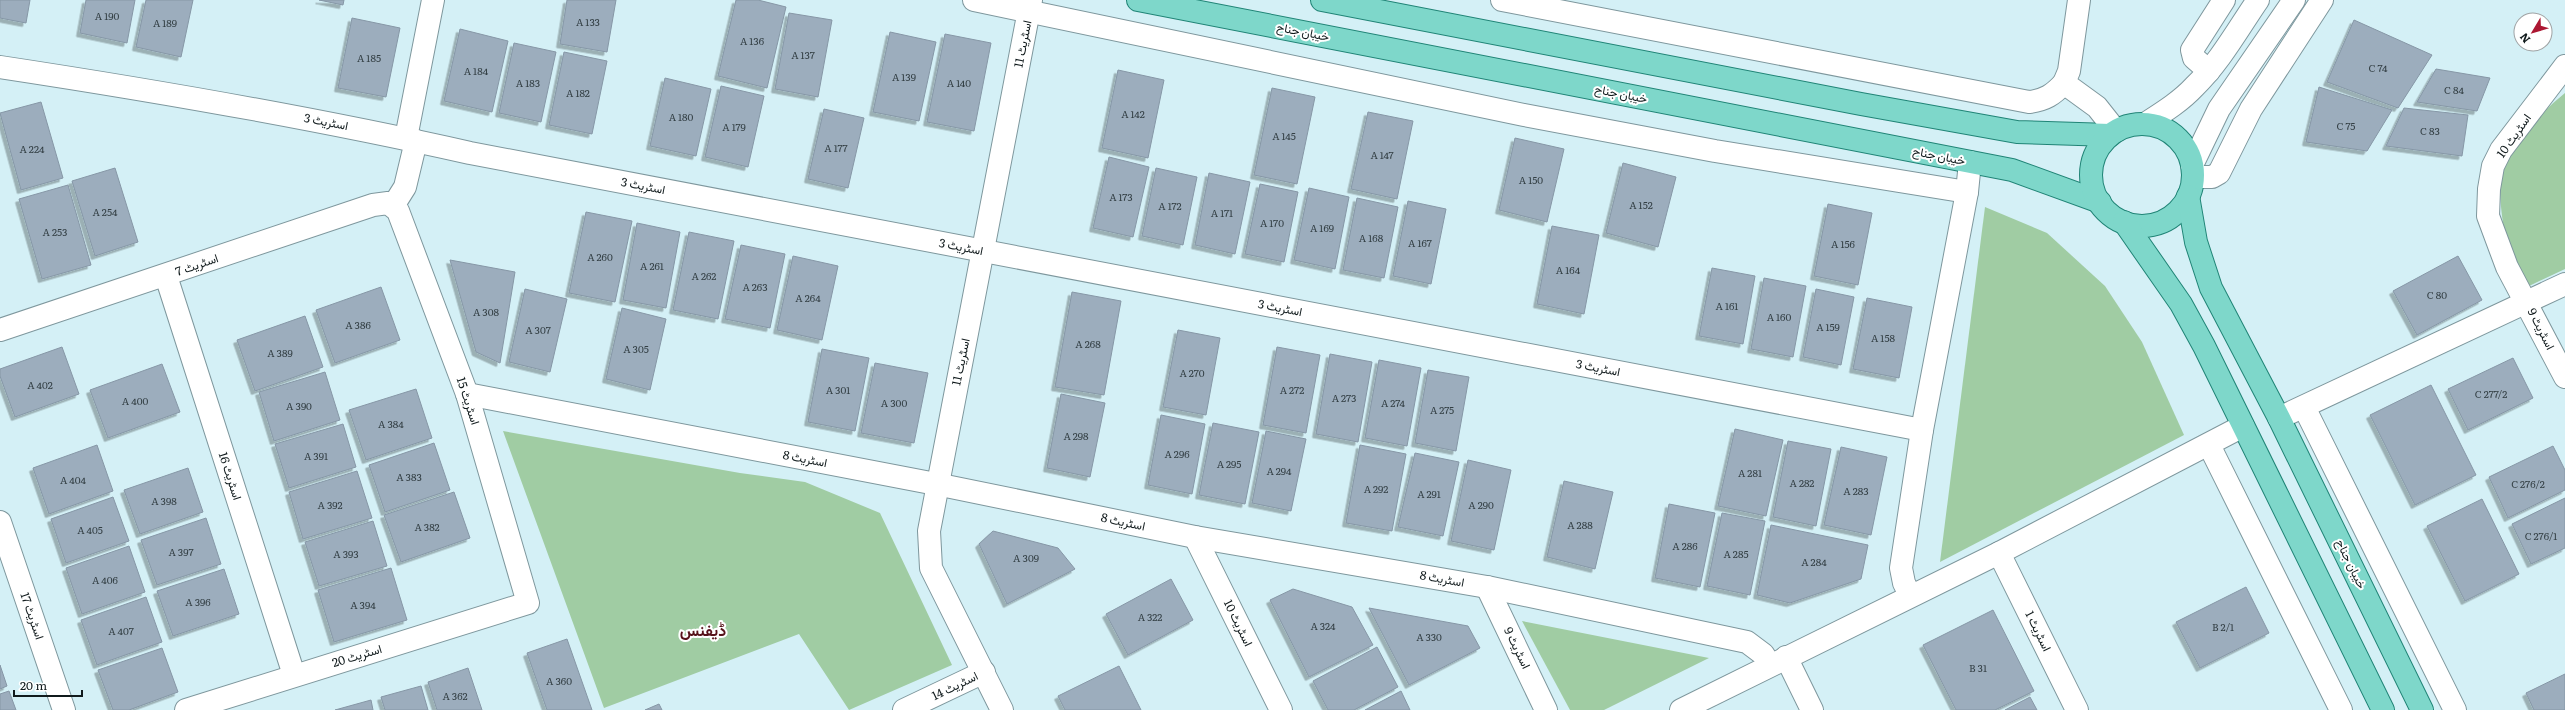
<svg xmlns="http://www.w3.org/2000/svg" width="2565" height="710" font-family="Literata,Vazirmatn,serif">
<defs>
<filter id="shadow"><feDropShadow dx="-3.5" dy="3.5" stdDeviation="0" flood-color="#0004"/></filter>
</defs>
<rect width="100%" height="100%" fill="#d4f0f6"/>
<g fill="#a0cca3">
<path d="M2565 93V269L2529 286C2524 279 2517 271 2514 263 2503 238 2494 183 2506 158 2515 137 2547 108 2565 93Z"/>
<path d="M1985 207 2047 233 2105 286 2142 342 2184 435 1940 562Z"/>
<path d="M503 431 740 473 805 482 880 513 952 665 849 710 799 634 604 708Z"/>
<path d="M1522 621 1709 658 1604 710H1570Z"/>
</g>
<g fill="#9cadbd" stroke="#8697a6" filter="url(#shadow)">
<path d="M0 0H30L26 23 0 18Z"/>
<path d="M86 0H135L127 43 80 33Z"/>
<path d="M146 0H193L181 57 136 47Z"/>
<path d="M319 0H344L343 5Z"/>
<path d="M567 0H616L607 52 560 44Z"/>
<path d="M736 0H758L786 7 767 88 718 76Z"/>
<path d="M789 13 832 20 818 97 775 89Z"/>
<path d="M352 18 400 28 386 97 338 88Z"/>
<path d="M2354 20 2432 55 2398 108 2327 82Z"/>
<path d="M460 29 508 41 492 112 444 101Z"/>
<path d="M890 32 936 42 919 121 873 112Z"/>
<path d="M945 34 991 43 974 131 927 122Z"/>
<path d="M514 43 556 52 541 122 499 113Z"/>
<path d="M564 52 607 61 592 134 549 125Z"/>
<path d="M2436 69 2490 78 2477 111 2417 102Z"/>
<path d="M1118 70 1164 80 1148 158 1102 148Z"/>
<path d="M665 78 711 89 696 156 650 146Z"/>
<path d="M721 86 764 96 748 167 705 157Z"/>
<path d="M2319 87 2392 110 2367 151 2306 142Z"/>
<path d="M1272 88 1315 97 1297 184 1254 175Z"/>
<path d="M41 102 63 178 21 190 0 113Z"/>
<path d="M2404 108 2468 115 2462 156 2386 146Z"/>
<path d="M824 109 864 118 848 188 808 179Z"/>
<path d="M1368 112 1413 121 1397 199 1351 189Z"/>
<path d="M1515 138 1564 149 1547 222 1499 210Z"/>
<path d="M1109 157 1149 167 1133 237 1093 228Z"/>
<path d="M1623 163 1676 177 1658 247 1606 233Z"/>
<path d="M115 168 138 242 95 256 72 181Z"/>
<path d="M1156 168 1197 177 1183 245 1142 236Z"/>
<path d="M1209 173 1250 182 1235 254 1195 245Z"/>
<path d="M1260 184 1298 192 1284 262 1245 254Z"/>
<path d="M68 185 91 265 42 279 19 199Z"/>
<path d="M1309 188 1349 197 1335 269 1294 260Z"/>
<path d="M1357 198 1398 207 1384 278 1343 270Z"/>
<path d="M1408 201 1446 209 1431 284 1393 276Z"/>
<path d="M1828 204 1872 213 1858 285 1814 276Z"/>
<path d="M586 212 632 221 615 302 569 293Z"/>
<path d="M637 223 680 232 666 308 623 300Z"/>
<path d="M1552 226 1599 235 1584 314 1537 304Z"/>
<path d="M689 232 734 241 718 319 673 310Z"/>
<path d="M741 245 785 254 770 328 725 319Z"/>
<path d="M793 256 838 266 822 340 777 330Z"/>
<path d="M2458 256 2482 300 2417 335 2393 291Z"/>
<path d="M450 260 515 272 500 363 476 352Z"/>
<path d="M1712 268 1755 276 1743 344 1699 336Z"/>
<path d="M1764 278 1806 286 1793 357 1751 349Z"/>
<path d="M381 287 400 340 335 363 316 310Z"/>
<path d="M525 289 567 299 550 372 509 362Z"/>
<path d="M1816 289 1854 297 1841 365 1803 357Z"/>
<path d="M1072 292 1121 301 1104 395 1055 387Z"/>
<path d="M1867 298 1912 307 1899 378 1853 369Z"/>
<path d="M622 308 666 319 650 390 606 379Z"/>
<path d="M305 316 323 367 255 391 237 340Z"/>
<path d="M1178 330 1220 338 1206 415 1163 407Z"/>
<path d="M62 347 79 394 15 417 0 376V369Z"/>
<path d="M1277 347 1320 355 1306 433 1263 425Z"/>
<path d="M822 349 869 358 855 431 808 422Z"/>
<path d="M1330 354 1372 362 1358 442 1316 434Z"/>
<path d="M2513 358 2533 398 2468 430 2448 389Z"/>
<path d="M1379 360 1421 368 1407 446 1365 438Z"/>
<path d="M875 363 928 373 914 443 861 433Z"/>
<path d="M162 364 180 412 108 438 90 390Z"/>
<path d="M1428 370 1469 377 1456 451 1415 443Z"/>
<path d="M325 372 340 420 274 441 259 392Z"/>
<path d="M2431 385 2476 475 2415 505 2370 415Z"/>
<path d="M416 389 432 438 366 460 349 410Z"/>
<path d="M1061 394 1105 403 1090 477 1047 468Z"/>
<path d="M1161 415 1205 424 1192 494 1148 485Z"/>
<path d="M1213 423 1259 432 1245 504 1199 495Z"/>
<path d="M343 424 356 467 289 488 275 444Z"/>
<path d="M1735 429 1783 440 1766 516 1718 506Z"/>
<path d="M1266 431 1306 439 1291 511 1252 503Z"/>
<path d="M1788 441 1831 449 1816 526 1773 517Z"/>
<path d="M434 443 450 490 385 512 369 465Z"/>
<path d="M97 445 113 491 49 514 33 468Z"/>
<path d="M1360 445 1406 454 1392 531 1346 523Z"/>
<path d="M2553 446 2565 470V490L2508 518 2489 477Z"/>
<path d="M1841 447 1887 457 1871 535 1824 525Z"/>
<path d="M1415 453 1459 462 1443 536 1398 527Z"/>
<path d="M1468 460 1511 470 1494 550 1451 541Z"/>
<path d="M188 468 203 512 140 534 124 490Z"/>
<path d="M357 471 372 518 303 539 289 492Z"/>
<path d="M1564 481 1613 492 1595 569 1547 557Z"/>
<path d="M454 492 470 538 401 562 384 515Z"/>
<path d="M113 497 129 541 66 563 51 519Z"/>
<path d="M2565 498V548L2531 564 2512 524Z"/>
<path d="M2482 499 2519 574 2465 601 2427 526Z"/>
<path d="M1669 504 1715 513 1700 587 1655 578Z"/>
<path d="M1722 513 1765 521 1750 595 1707 586Z"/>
<path d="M206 518 221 564 157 585 141 540Z"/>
<path d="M373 521 387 566 319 586 305 542Z"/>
<path d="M1771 525 1868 545 1861 579 1790 603 1757 595Z"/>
<path d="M993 531 1058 548 1075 569 1007 604 979 544Z"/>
<path d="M129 546 145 592 82 614 66 568Z"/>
<path d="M391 568 407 620 334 642 318 590Z"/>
<path d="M224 569 239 614 173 636 157 591Z"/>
<path d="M1171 579 1193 620 1128 655 1106 614Z"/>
<path d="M2246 587 2269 633 2200 668 2176 622Z"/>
<path d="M1293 589 1352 607 1373 645 1309 677 1270 600Z"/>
<path d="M146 597 162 642 97 665 81 620Z"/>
<path d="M1369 608 1468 626 1480 648 1409 685Z"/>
<path d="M1993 610 2034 691 1995 710H1956L1923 645Z"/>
<path d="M567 639 592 710H547L527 653Z"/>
<path d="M1377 647 1398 687 1354 710H1328L1313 681Z"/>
<path d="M162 648 178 692 129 710H113L98 670Z"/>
<path d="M0 665 7 686 0 689Z"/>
<path d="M1119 666 1141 710H1065L1058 696Z"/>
<path d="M468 668 482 710H437L428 682Z"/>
<path d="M2565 674V710H2534L2526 693Z"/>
<path d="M421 686 428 710H385L381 697Z"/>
<path d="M9 691 16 710H0V694Z"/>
<path d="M1401 691 1410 710H1365Z"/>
<path d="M2030 697 2037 710H2005Z"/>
<path d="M371 700 373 710H335Z"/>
<path d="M659 704 662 710H645Z"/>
</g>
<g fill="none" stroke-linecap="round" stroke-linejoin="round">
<g stroke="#7e979d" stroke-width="24">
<g id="minor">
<path d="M974 0 1524 115 1715 151 1967 192"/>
<path d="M1502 0 2029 102C2045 100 2053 95 2064 83"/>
<path d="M2079 0 2069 71 2064 83 2097 107 2116 131"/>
<path d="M2565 66 2501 150 2493 166 2489 189 2488 216 2507 267 2565 377"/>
<path d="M0 67C158 91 314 118 470 153L1922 430"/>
<path d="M2209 71 2194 58 2192 50 2224 0"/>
<path d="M2145 124C2162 113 2180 102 2194 87 2220 62 2238 29 2258 0"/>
<path d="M406 138 433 0"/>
<path d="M2192 165 2219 109 2294 0"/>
<path d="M2193 177H2212L2219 173 2251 109 2322 0"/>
<path d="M393 206 405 187 416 141"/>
<path d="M166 276 294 675"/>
<path d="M0 330 373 205 388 203 398 211 467 394 528 603 186 710"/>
<path d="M467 394 936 484 1195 537 1487 587 1747 642 1763 654 1770 665"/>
<path d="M2304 407 2455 710"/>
<path d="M2279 418 2565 284"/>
<path d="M2209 445 2341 710"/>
<path d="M0 522 64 710"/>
<path d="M1195 537 1281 710"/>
<path d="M1999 553 2077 710"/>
<path d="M1487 587 1546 710"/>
<path d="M1910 595 1904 583 1901 568 1922 430 1967 192 1970 162"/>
<path d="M1786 657 1812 710"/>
<path d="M904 710 984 672"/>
<path d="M1002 710 931 568 929 531 1031 0"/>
<path d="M1681 710 1999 553 2243 426"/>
</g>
</g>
<g stroke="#208476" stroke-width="24">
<g id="major">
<path d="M1138 0 2012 170 2100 202"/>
<path d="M1322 0 1861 104 2017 132 2110 135"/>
<circle cx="2142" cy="175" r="51"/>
<path d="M2188 196 2196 242 2211 288 2279 418 2422 710"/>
<path d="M2124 222 2181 304 2204 346 2383 710"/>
</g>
</g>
<use href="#minor" stroke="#fff" stroke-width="22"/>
<use href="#major" stroke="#7ed7ca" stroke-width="22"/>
</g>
<g text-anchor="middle" stroke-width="4" stroke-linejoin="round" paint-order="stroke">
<g font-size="10" fill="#333f44">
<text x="107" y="20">A 190</text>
<text x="588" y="26">A 133</text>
<text x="165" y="27">A 189</text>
<text x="752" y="45">A 136</text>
<text x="803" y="59">A 137</text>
<text x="369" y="62">A 185</text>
<text x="2378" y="72">C 74</text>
<text x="476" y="75">A 184</text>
<text x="904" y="81">A 139</text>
<text x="528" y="87">A 183</text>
<text x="959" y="87">A 140</text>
<text x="2454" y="94">C 84</text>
<text x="578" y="97">A 182</text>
<text x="1133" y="118">A 142</text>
<text x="681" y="121">A 180</text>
<text x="2346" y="130">C 75</text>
<text x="734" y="131">A 179</text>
<text x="2430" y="135">C 83</text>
<text x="1284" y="140">A 145</text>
<text x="836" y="152">A 177</text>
<text x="32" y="153">A 224</text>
<text x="1382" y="159">A 147</text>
<text x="1531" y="184">A 150</text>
<text x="1121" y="201">A 173</text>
<text x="1641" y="209">A 152</text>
<text x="1170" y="210">A 172</text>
<text x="105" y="216">A 254</text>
<text x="1222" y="217">A 171</text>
<text x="1272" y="227">A 170</text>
<text x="1322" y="232">A 169</text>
<text x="55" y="236">A 253</text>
<text x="1371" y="242">A 168</text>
<text x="1420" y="247">A 167</text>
<text x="1843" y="248">A 156</text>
<text x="600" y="261">A 260</text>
<text x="652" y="270">A 261</text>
<text x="1568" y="274">A 164</text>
<text x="704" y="280">A 262</text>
<text x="755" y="291">A 263</text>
<text x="2437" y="299">C 80</text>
<text x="808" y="302">A 264</text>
<text x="1727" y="310">A 161</text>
<text x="486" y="316">A 308</text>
<text x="1779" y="321">A 160</text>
<text x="358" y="329">A 386</text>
<text x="1828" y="331">A 159</text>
<text x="538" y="334">A 307</text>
<text x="1883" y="342">A 158</text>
<text x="1088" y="348">A 268</text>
<text x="636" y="353">A 305</text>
<text x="280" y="357">A 389</text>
<text x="1192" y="377">A 270</text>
<text x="40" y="389">A 402</text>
<text x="838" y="394">A 301</text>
<text x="1292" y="394">A 272</text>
<text x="2491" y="398">C 277/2</text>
<text x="1344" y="402">A 273</text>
<text x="135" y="405">A 400</text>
<text x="894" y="407">A 300</text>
<text x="1393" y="407">A 274</text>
<text x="299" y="410">A 390</text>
<text x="1442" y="414">A 275</text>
<text x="391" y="428">A 384</text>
<text x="1076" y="440">A 298</text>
<text x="1177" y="458">A 296</text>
<text x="316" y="460">A 391</text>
<text x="1229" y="468">A 295</text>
<text x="1279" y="475">A 294</text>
<text x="1750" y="477">A 281</text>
<text x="409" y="481">A 383</text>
<text x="73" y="484">A 404</text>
<text x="1802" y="487">A 282</text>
<text x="2528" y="488">C 276/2</text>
<text x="1376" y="493">A 292</text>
<text x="1856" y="495">A 283</text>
<text x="1429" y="498">A 291</text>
<text x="164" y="505">A 398</text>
<text x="330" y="509">A 392</text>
<text x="1481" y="509">A 290</text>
<text x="1580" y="529">A 288</text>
<text x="427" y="531">A 382</text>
<text x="90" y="534">A 405</text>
<text x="2541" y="540">C 276/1</text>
<text x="1685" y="550">A 286</text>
<text x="181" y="556">A 397</text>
<text x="346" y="558">A 393</text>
<text x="1736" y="558">A 285</text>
<text x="1026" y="562">A 309</text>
<text x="1814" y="566">A 284</text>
<text x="105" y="584">A 406</text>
<text x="198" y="606">A 396</text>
<text x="363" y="609">A 394</text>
<text x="1150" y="621">A 322</text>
<text x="1323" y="630">A 324</text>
<text x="2223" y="631">B 2/1</text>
<text x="121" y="635">A 407</text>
<text x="1429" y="641">A 330</text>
<text x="1978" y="672">B 31</text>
<text x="559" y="685">A 360</text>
<text x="455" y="700">A 362</text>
</g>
<g font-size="12" fill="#101a1c" stroke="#fff">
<text transform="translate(1303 32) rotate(11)" y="4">خیبان جناح</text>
<text transform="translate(1023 44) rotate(-79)" y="4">اسٹریٹ 11</text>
<text transform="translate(1621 94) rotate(11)" y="4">خیبان جناح</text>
<text transform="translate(326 122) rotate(11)" y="4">اسٹریٹ 3</text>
<text transform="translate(2514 136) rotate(-55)" y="4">اسٹریٹ 10</text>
<text transform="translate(1939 156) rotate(11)" y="4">خیبان جناح</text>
<text transform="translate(643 186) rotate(11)" y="4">اسٹریٹ 3</text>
<text transform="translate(961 247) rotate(11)" y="4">اسٹریٹ 3</text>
<text transform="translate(197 265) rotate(-19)" y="4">اسٹریٹ 7</text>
<text transform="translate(1280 308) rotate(11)" y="4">اسٹریٹ 3</text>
<text transform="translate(2541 329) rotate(63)" y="4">اسٹریٹ 9</text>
<text transform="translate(961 362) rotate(-78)" y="4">اسٹریٹ 11</text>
<text transform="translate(1598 368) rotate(11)" y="4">اسٹریٹ 3</text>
<text transform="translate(468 401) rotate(72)" y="4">اسٹریٹ 15</text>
<text transform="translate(805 459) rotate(11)" y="4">اسٹریٹ 8</text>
<text transform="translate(230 476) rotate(72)" y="4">اسٹریٹ 16</text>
<text transform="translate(1123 522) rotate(12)" y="4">اسٹریٹ 8</text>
<text transform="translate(2351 564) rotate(64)" y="4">خیبان جناح</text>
<text transform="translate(1442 579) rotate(10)" y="4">اسٹریٹ 8</text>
<text transform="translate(32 616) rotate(71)" y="4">اسٹریٹ 17</text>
<text transform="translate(1238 623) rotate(64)" y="4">اسٹریٹ 10</text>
<text transform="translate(2038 631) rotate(64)" y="4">اسٹریٹ 1</text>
<text transform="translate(1517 648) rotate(64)" y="4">اسٹریٹ 9</text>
<text transform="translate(357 656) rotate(-17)" y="4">اسٹریٹ 20</text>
<text transform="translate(955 686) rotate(-26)" y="4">اسٹریٹ 14</text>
</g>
<g font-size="16" font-weight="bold" fill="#57121a" stroke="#fff">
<text x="703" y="636">ڈیفنس</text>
</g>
</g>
<g transform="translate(2533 32) rotate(232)"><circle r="19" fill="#ffffff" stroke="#9fa3a4"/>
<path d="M0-3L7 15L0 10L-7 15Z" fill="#ac1732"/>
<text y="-6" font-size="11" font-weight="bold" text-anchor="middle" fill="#101a1c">N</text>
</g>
<path d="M14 690v6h68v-6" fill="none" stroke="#101a1c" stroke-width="2"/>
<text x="20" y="690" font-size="12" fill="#101a1c" stroke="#ffffff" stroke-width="3" paint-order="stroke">20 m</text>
</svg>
